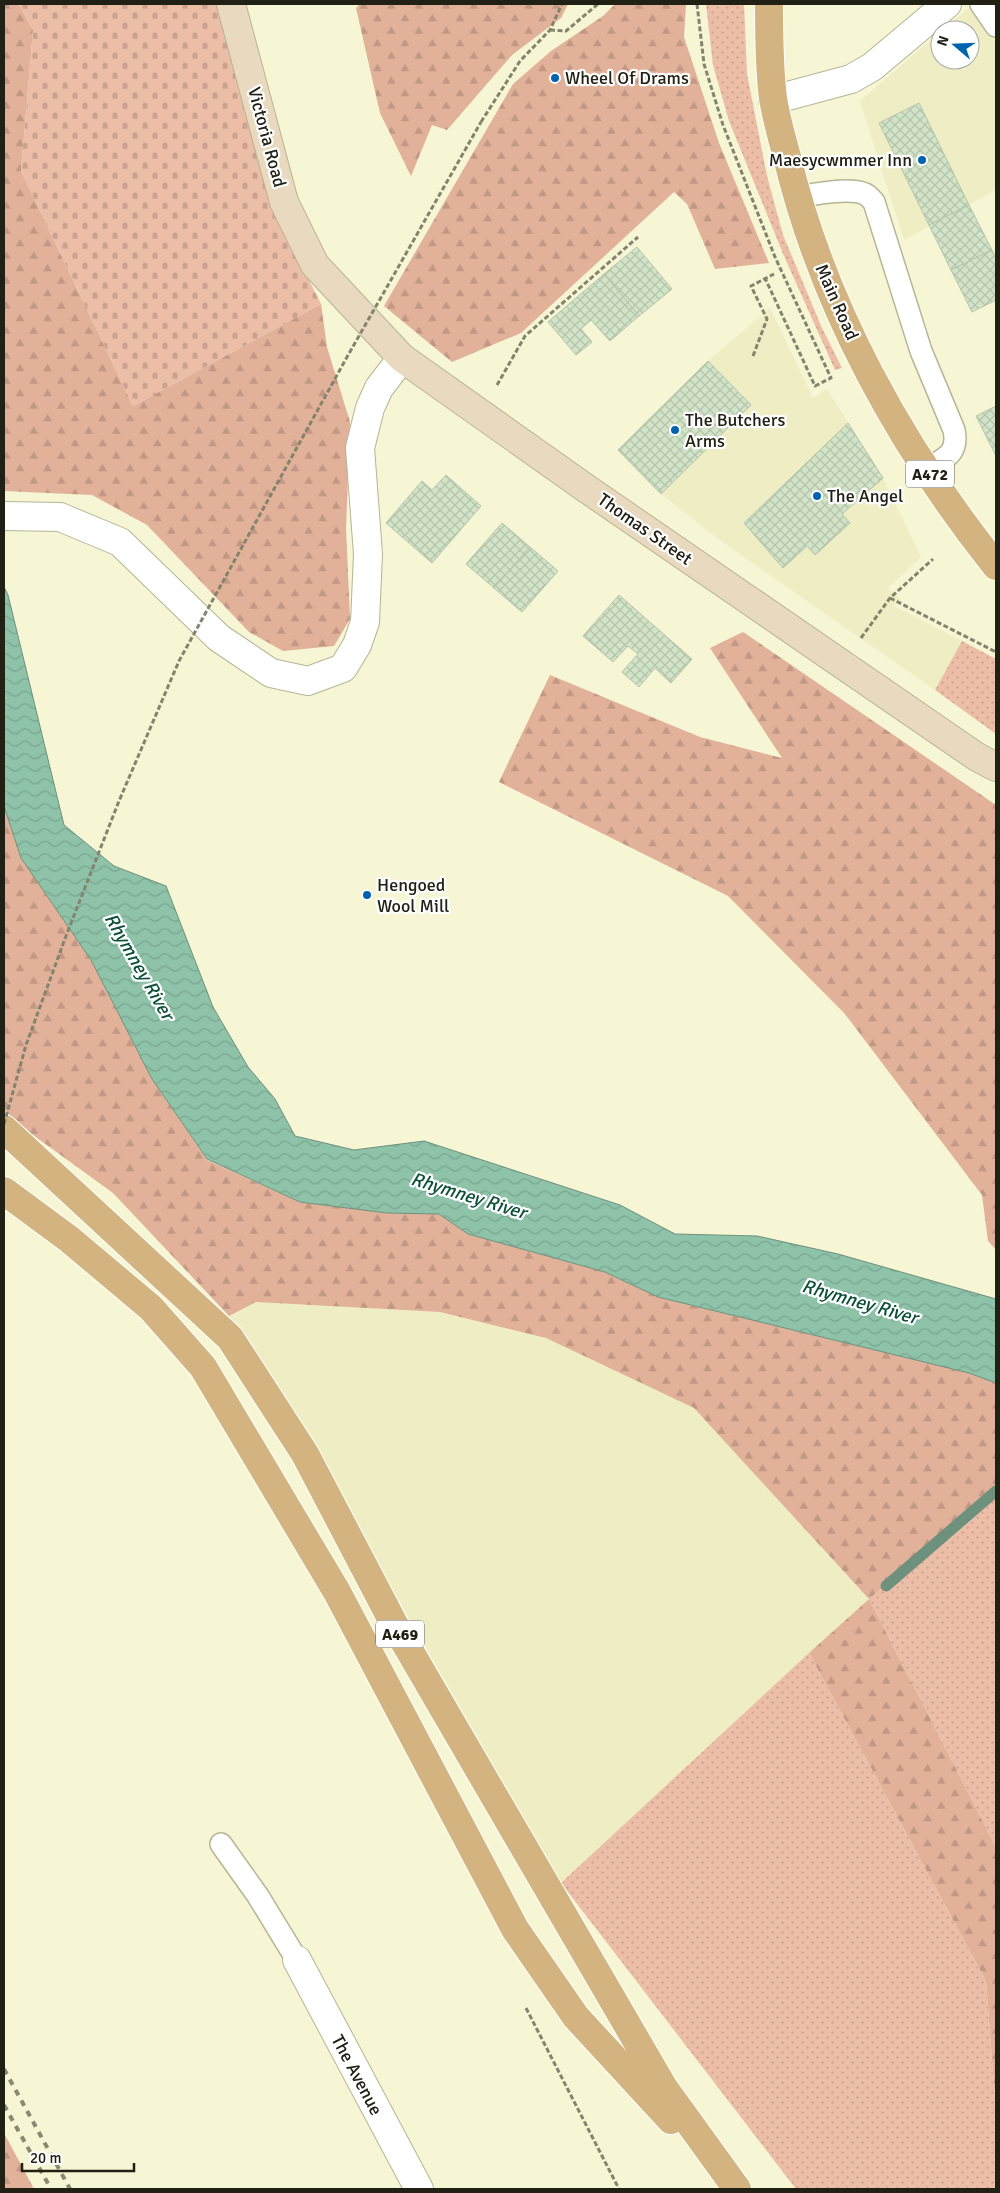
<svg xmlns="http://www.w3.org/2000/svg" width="1000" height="2193" font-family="Signika,sans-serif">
<defs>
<pattern id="grass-dots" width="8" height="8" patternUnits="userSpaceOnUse" patternTransform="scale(1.25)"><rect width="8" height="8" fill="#ecbda7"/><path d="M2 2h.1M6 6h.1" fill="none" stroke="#caa28f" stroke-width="1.8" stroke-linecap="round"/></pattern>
<pattern id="forest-firs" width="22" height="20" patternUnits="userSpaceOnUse" patternTransform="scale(1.25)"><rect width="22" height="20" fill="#e2b19a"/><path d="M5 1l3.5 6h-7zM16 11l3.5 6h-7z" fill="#c29884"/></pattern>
<pattern id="cemetery-stones" width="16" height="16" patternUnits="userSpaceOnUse" patternTransform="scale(1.25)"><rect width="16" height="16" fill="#ecbda7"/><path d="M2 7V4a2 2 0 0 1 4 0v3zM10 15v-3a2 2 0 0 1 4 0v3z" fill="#caa28f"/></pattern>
<pattern id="water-waves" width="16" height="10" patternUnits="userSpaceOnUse" patternTransform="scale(1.25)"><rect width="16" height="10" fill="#8ec2a9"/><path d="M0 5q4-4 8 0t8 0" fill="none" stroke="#7aa691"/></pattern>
<pattern id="building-cross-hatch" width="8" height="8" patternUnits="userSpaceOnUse" patternTransform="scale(1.25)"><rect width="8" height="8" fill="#d2e4c8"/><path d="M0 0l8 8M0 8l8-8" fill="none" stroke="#b4c3ab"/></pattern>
</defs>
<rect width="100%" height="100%" fill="#f6f5d4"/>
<g fill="#efedc4">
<path d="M971 6 996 43V190L904 240 860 101 940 32V60H970V30H943Z"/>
<path d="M770 308 813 398 827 389 883 478 921 557 888 588 901 599 894 606 962 641 935 690 725 544 661 494 618 450 708 361Z"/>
<path d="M256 1302 440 1312 546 1338 694 1408 869 1599 561 1883 288 1407 229 1316Z"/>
</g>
<g fill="url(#grass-dots)">
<path d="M706 4H744L747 74 767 176 783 235 822 328 842 368 835 370 784 256 729 121 713 65Z"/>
<path d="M962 641 996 659V734L935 690Z"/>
<path d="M996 1491V1847L869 1599Z"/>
<path d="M809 1653 986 1981 994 2087 996 2097V2189H796L561 1883Z"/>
</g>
<g fill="url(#forest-firs)">
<path d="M4 4H19L33 30 21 171 133 406 321 304 327 347 350 422 346 528 350 619 334 646 283 651 249 632 147 525 92 495 4 491Z"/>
<path d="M360 4H568L561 18 512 55 447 130 432 125 411 176 380 113 356 8Z"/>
<path d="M615 4H686L684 37 719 143 769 263 715 269 687 204 674 192 521 333 452 362 384 306 513 84 551 51 603 16Z"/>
<path d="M743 632 996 805V1250L988 1241 982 1195 845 1014 728 896 499 782 550 675 700 737 782 758 710 648Z"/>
<path d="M4 806 21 858 91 960 152 1079 207 1160 300 1202 387 1213 439 1214 468 1234 605 1272 658 1297 969 1373 996 1383V1491L869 1599 996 1847V2097L994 2087 986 1981 809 1653 869 1599 694 1408 546 1338 440 1312 256 1302 229 1316 113 1193 33 1135 4 1110Z"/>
<path d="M4 2133 34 2189H4Z"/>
</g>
<path fill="url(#cemetery-stones)" d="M19 4H217L277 216 321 304 133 406 21 171 33 30Z"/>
<path fill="url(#water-waves)" stroke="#6d917c" d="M4 587 8 595 64 825 114 866 166 886 213 1007 248 1067 275 1099 295 1136 354 1150 424 1141 620 1205 675 1234 757 1236 838 1254 996 1299V1383L969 1373 658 1297 605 1272 468 1234 439 1214 387 1213 300 1202 207 1159 152 1079 91 960 21 858 4 806Z"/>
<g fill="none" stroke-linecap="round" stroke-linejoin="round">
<path stroke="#6d917c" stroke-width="11" d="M886 1586 996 1491"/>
</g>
<g fill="url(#building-cross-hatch)" stroke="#b4c5a9">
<path d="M919 103 969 205 929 225 879 123Z"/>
<path d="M969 205 992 250 951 270 929 225Z"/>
<path d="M637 247 672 289 639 316 604 274Z"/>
<path d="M992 250 996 259V300L972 312 951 270Z"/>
<path d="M604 274 639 316 610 341 591 320 581 329 592 342 576 355 548 322Z"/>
<path d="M708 361 751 405 661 494 618 450Z"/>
<path d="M996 406V456L976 416Z"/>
<path d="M848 423 883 478 842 514 850 523 815 555 807 546 783 568 744 523Z"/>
<path d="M446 475 481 506 432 563 386 523 422 481 432 490Z"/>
<path d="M502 523 530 547 494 588 466 564Z"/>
<path d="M530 547 558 571 522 612 494 588Z"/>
<path d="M619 595 692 659 671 683 655 668 639 687 622 672 638 654 628 646 613 662 583 636Z"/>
</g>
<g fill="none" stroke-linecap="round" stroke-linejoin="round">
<g stroke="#b6b595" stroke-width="24">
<g id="lane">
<path d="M981 4 996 26"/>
<path d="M797 198C812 194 851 187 865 194 868 195 872 200 874 202L921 351 954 430C959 454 945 458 927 469"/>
<path d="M221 1844 258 1896 297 1960"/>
</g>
</g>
<g stroke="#b6b595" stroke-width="30">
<g id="street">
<path d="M773 100 851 79 872 67 947 4"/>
<path d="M4 516 60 517 120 542 219 638 271 673 308 681 343 668 357 645 365 622 368 554 360 448 370 408 379 388 402 358"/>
<path d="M297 1960 419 2189"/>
</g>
</g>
<g stroke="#b6b595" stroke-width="30">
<path id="secondary" d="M231 4 284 202 315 265 402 358 587 489 977 757 996 767"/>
</g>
<g stroke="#fff" stroke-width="30">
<g id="primary">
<path d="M769 4C769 35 769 67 773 98 776 118 782 138 787 157 823 307 901 447 996 566"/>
<path d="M4 1129 230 1338 305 1454 394 1624 664 2088 737 2189"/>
<path d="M4 1191 69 1239 151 1308 203 1367 337 1592 515 1929 576 2017 671 2120"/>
</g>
</g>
<g stroke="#84836d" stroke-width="3" stroke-dasharray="5 2.5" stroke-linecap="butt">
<path d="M697 4 704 64 723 125 775 257 831 378 815 386 765 278"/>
<path d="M550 30 566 31 598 4"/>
<path d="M481 122 520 61 550 30 562 4"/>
<path d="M753 356 767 319 751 286 774 274"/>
<path d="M497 385 525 336 638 237"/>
<path d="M890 598 996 652"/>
<path d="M861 638 890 598 933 559"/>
<path d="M526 2008 619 2189"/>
</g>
<use href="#lane" stroke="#fff" stroke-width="21"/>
<use href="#street" stroke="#fff" stroke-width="28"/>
<use href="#secondary" stroke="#e9d9bf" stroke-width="28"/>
<use href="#primary" stroke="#d3b380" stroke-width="28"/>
<g stroke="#898872" stroke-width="4" stroke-dasharray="6 6" stroke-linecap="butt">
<path d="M4 2069 70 2189"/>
<path d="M4 2105 51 2189"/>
</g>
<path stroke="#84836d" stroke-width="3" stroke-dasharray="5 2.5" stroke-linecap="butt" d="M4 1124 26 1045 66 936 119 801 179 661 347 357 481 122"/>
</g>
<g fill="#0063af" stroke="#fff" stroke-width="2">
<circle cx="555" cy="78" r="5"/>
<circle cx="922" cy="160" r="5"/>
<circle cx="675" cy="430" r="5"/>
<circle cx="817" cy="496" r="5"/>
<circle cx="367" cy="895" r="5"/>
</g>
<g text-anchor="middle" stroke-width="4.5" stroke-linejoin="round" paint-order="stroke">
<g fill="#fff" stroke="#64635a" stroke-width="1">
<rect x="906" y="460.5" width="48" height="27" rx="4"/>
<rect x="376" y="1620.5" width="48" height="27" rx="4"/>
</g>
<g font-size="16" font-weight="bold" fill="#212014">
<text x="930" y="480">A472</text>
<text x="400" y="1640">A469</text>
</g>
<g font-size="18" fill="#212014" stroke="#fff" text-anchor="start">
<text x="565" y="84">Wheel Of Drams</text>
<text x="912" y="166" text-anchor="end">Maesycwmmer Inn</text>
<text x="685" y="426">The Butchers<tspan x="685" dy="21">Arms</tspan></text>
<text x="827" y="502">The Angel</text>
<text x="377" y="891">Hengoed<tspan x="377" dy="21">Wool Mill</tspan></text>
</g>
<g font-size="18" fill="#212014" stroke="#fff">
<text transform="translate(267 137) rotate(75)" y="6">Victoria Road</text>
<text transform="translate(837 302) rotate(66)" y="6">Main Road</text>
<text transform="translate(645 529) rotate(35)" y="6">Thomas Street</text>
<text transform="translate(357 2075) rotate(62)" y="6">The Avenue</text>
</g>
<g font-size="19" font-style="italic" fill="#0d5038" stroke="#fff">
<text transform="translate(140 966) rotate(60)" y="7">Rhymney River</text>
<text transform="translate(469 1195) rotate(17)" y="7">Rhymney River</text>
<text transform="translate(860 1301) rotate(16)" y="7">Rhymney River</text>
</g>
</g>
<rect width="1000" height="2193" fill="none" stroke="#212014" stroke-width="10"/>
<g transform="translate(955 45) rotate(289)"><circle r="24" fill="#ffffff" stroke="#a6a6a1"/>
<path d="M0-4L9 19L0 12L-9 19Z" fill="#0063af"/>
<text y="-8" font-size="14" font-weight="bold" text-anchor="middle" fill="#212014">N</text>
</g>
<path d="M22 2163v8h112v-8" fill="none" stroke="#212014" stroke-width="2.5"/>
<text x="30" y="2163" font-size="15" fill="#212014" stroke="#ffffff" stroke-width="4" paint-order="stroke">20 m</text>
</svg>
